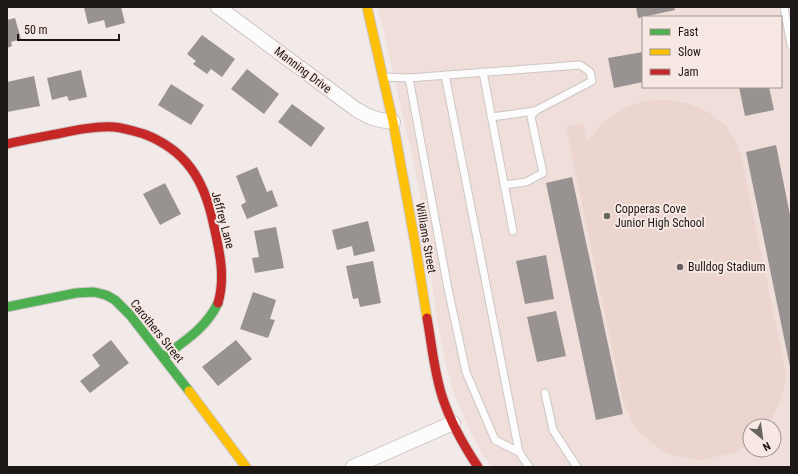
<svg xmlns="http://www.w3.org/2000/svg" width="798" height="474" font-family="'Roboto Condensed',sans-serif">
<rect width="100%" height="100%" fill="#f2eae8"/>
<path fill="#efded9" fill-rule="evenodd" d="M378 7H791V467H492L483 455 467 424 455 397 447 370 437 319 418 182ZM643 17H781V87H643ZM750 426H774V450H750Z"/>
<path fill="#ebd5ce" d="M669 100 690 104 710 113 726 126 736 142 742 160 786 374C783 395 779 408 767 426H750V444L737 452 701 460 679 457 665 452 652 443 639 432 630 417 623 401 566 127 583 123 587 143 599 127 611 117 626 107 646 101Z"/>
<g fill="#989291">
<path d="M84 7H121L125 23 106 28 104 20 88 24Z"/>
<path d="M636 7H674L675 10 638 18Z"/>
<path d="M15 18 21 39 11 42 12 46 7 48V20Z"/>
<path d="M202 35 235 59 222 77 211 69 207 74 193 64 196 61 187 54Z"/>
<path d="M643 52V82L614 88 608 58Z"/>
<path d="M247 69 279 94 264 114 231 89Z"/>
<path d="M81 70 87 97 69 101 67 96 52 100 47 78Z"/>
<path d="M34 76 40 106 7 112V82Z"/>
<path d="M171 84 204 105 191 125 158 105Z"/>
<path d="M739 87H769L774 110 745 116Z"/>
<path d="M292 104 325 128 311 147 278 122Z"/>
<path d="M776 145 791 220 790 367 746 152Z"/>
<path d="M257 167 267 192 272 190 278 206 247 219 241 205 246 202 236 176Z"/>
<path d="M572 177 623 414 596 420 546 183Z"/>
<path d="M165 183 181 214 160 225 143 194Z"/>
<path d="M368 221 375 251 354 256 352 246 337 250 332 230Z"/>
<path d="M276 227 284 268 255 273 252 258 259 257 254 231Z"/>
<path d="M546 255 554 299 525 304 516 261Z"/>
<path d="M373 261 381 303 360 307 358 298 353 299 346 266Z"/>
<path d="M253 292 276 300 270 319 275 320 268 338 240 329Z"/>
<path d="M556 311 566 356 537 362 527 317Z"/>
<path d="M111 340 129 363 90 393 80 381 100 366 92 355Z"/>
<path d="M236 340 252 359 218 386 202 367Z"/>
</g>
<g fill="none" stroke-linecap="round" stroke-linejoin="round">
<g stroke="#cdc6c4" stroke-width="9">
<g id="lane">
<path d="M784 7 791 45"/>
<path d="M483 72 513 231"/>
<path d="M445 75 519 452 529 467"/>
<path d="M384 77 409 78 580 65 590 72 592 81 535 111 531 117 543 173 526 182 504 185"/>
<path d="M409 78 448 289 466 372 495 440 519 452"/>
<path d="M491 117 535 111"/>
<path d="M545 393 553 430 577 467"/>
</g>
</g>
<g stroke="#cdc6c4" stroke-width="16">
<g id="street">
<path d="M218 7 357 110C370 118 378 120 393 122"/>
<path d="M353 467 453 423"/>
</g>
</g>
<g stroke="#cdc6c4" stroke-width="11">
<g id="fast">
<path d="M7 307 76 293 94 292 106 295 115 300 130 315 189 391"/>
<path d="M163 357C185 341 206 328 218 303"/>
</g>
</g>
<g stroke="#cdc6c4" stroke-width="11">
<g id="slow">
<path d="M367 7 393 122 415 243 427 318"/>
<path d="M189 391 246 467"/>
</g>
</g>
<g stroke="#cdc6c4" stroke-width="11">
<g id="jam">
<path d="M7 144C24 140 41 137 57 134 76 130 95 126 114 127 124 128 134 131 144 134 186 150 204 180 213 222 219 249 226 276 218 303"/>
<path d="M427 318C432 345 434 373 443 399 451 423 464 446 478 467"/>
</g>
</g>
<use href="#lane" stroke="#fdfcfc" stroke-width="7"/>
<use href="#street" stroke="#fdfcfc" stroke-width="14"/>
<use href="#fast" stroke="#4caf50" stroke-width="9"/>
<use href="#slow" stroke="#ffc107" stroke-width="9"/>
<use href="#jam" stroke="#c62828" stroke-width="9"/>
</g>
<g fill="#686260" stroke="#f7e8e3" stroke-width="1.5">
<circle cx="607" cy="216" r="4"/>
<circle cx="680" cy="267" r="4"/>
</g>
<g text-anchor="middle" stroke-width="4" stroke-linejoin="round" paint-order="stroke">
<g font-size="12" fill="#1d1816" stroke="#f7e8e3">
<text transform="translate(303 70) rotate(37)" y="4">Manning Drive</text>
<text transform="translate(223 220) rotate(75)" y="4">Jeffrey Lane</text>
<text transform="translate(426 238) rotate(80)" y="4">Williams Street</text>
<text transform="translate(157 331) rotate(51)" y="4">Carothers Street</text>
</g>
<g font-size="12" fill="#1d1816" stroke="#f7e8e3" text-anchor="start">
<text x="615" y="213">Copperas Cove<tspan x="615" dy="14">Junior High School</tspan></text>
<text x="688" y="271">Bulldog Stadium</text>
</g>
</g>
<rect width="798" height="474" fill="none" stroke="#1d1816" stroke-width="16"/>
<rect x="642" y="16" width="140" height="72" fill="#f7e8e3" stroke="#a09591"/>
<rect x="650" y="29" width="20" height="6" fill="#4caf50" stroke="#a09591"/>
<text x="678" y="36" font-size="12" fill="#1d1816">Fast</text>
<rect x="650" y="49" width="20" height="6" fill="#ffc107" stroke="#a09591"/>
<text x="678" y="56" font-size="12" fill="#1d1816">Slow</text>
<rect x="650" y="69" width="20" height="6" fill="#c62828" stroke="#a09591"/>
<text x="678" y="76" font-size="12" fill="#1d1816">Jam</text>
<g transform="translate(762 438) rotate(151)"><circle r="19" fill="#f7e8e3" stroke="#a09591"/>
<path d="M0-3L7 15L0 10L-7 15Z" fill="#686260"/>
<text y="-6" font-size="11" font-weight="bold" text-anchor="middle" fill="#1d1816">N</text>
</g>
<path d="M18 34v6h101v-6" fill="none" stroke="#1d1816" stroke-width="2"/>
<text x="24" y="34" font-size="12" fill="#1d1816" stroke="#f7e8e3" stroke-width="3" paint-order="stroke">50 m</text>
</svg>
